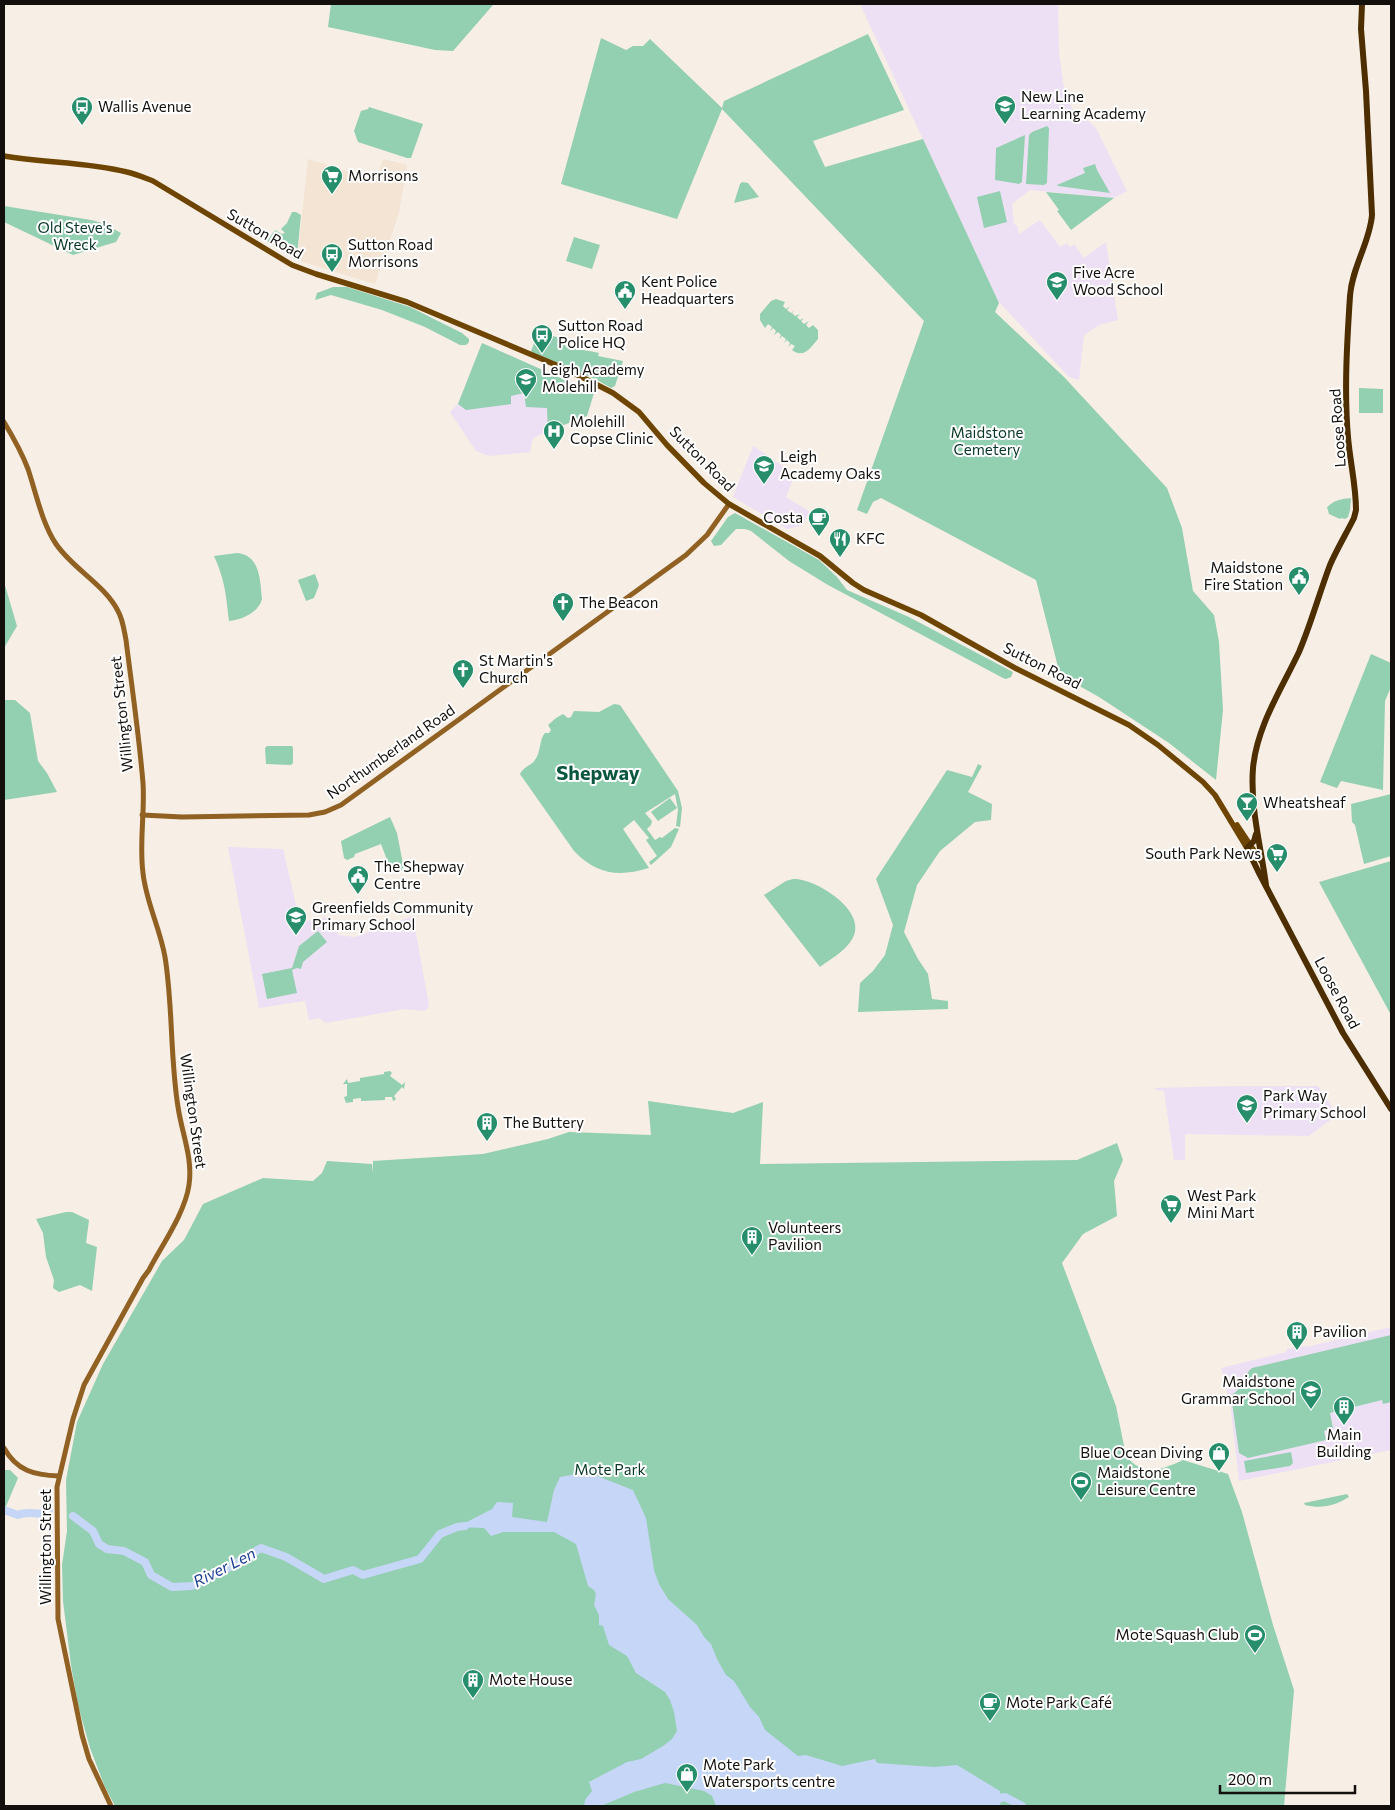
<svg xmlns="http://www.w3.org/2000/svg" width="1395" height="1810" font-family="Commissioner,sans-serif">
<rect width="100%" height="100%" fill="#f7eee5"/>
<path fill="#f3e4d4" d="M308 159 376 180 383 159 407 165 399 213 375 284 297 260Z"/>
<g fill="#eee0f4">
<path d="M860 4H1058L1059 52 1063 83 1068 100 1072 109 1080 116 1090 122 1096 128 1127 191 1114 198 1030 190 1012 204 1014 224 1017 226 1019 234 1040 220 1060 247 1067 243 1070 247 1074 244 1084 258 1106 242 1118 320 1099 325 1084 335 1079 380 1069 377 998 301Z"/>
<path d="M482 343 594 393 587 416 548 431 533 438 530 452 489 456 476 451 450 412 458 404Z"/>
<path d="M753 446 795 474 786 497 809 511 803 525 787 529 733 497Z"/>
<path d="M228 847 283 849 300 922 330 917 339 935 355 937 413 916 429 1006 427 1009 424 1011 404 1009 326 1023 319 1018 309 1020 305 1001 259 1008Z"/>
<path d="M1230 1086H1318L1337 1115 1309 1136 1185 1134V1160H1174L1164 1091 1156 1090 1155 1088Z"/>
<path d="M1391 1327V1450L1239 1481 1230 1402 1221 1368 1286 1352 1287 1349 1305 1346 1306 1347Z"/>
</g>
<g fill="#93cfb1">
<path d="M331 4H491L493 5 453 51 435 50 328 27Z"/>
<path d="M868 34 904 110 813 141 825 167 923 139 999 303 995 312 1064 377 1167 488 1182 528 1193 591 1214 615 1219 642 1223 710 1216 780 1169 743 1099 697 1060 675 1036 580 881 498 873 502 867 514 857 510 924 321 722 109 677 219 561 184 601 38 626 50 633 46H643L650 39 722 108 724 101Z"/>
<path d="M369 107 423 124 411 158H407L358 142 354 131 361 111 368 109Z"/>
<path d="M1047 126 1049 128 1047 183 1044 185 1026 184 1029 135 1032 132Z"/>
<path d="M1025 135 1022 182 1019 184 995 180 996 148Z"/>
<path d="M1095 164 1097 170 1110 193 1058 186 1057 185 1085 173 1083 168Z"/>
<path d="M742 182 748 183 759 197 734 203 740 184Z"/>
<path d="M1000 191 1007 222 984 228 977 197Z"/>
<path d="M1046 192 1114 198 1071 230 1057 211 1059 210Z"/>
<path d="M4 206 91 220 102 223 121 233 116 242 73 255 4 222Z"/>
<path d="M292 212H296L301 215 297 256 290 254 267 241 275 230 282 234 285 233 281 229 287 223Z"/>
<path d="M574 237 600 245 592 269 566 261Z"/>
<path d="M333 287H347L410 307 462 333 469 339V342L466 345H460L425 327 382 310 331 295 315 300 317 293Z"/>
<path d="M776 299 785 302 783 306 786 309 790 306 787 310 791 313 795 310 792 313 795 316 800 314 797 317 800 320 804 318 801 321 804 324 809 321 806 325 809 328 813 325 818 330V339C810 348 804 359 792 350L795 346 791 344 788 347 790 343 787 340 784 343 786 339 782 336 779 339 781 335 778 332 774 335 776 331 773 328 770 332 772 327 768 324 765 328 760 320V314L771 301Z"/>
<path d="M539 331 562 339 566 347C577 350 588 350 599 353L598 356 623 361 615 386 611 388 597 380 533 353 531 351Z"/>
<path d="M482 343 594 393 587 416 548 431 547 408 526 407 524 393 511 396V404L466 410 458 404Z"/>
<path d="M1359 388 1383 389V413H1359Z"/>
<path d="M1351 498 1350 510 1348 517 1345 519 1341 518 1340 519 1329 514 1327 507C1335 500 1341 499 1351 498Z"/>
<path d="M735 513 819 560 837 577 847 590 909 617 1011 671 1013 672 1011 677 1006 679 1003 678 828 585 789 561 751 531 745 529H736L721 545 714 546 711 541 728 517Z"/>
<path d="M237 553C260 555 260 579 262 599 259 612 242 620 229 621 226 595 225 580 214 556Z"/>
<path d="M315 574 319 585 314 598 306 601 298 580Z"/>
<path d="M4 582 17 626 4 648Z"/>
<path d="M1371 654 1391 663V687L1385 701 1383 790 1341 781 1337 788 1320 782Z"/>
<path d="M4 700H15L30 713 38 761 47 773 57 792 4 800Z"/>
<path d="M614 704 620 705 678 791 682 808 680 827 676 826 678 810 675 794 645 813 652 821 651 825 647 829 655 840 660 837 662 838 675 828 679 829 671 847 651 865 649 862 657 856 646 840 649 838 634 820 623 829 649 868C619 877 597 875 574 851L520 774C523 767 531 766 535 760 541 752 539 740 545 733H549L551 730 548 725 556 718 563 714 568 718 571 717 574 711 599 712Z"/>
<path d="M267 746H292L293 748V763L291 765 266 764 265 748Z"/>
<path d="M978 764 982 766 968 792 992 804 991 820 975 822 940 851 917 885 904 932 918 959 928 974 932 999 948 1001V1009L858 1012 860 983 873 971 885 955 893 925 876 879 947 770 972 777Z"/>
<path d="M1391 794V856L1364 864 1355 825 1352 822 1351 804Z"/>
<path d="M670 798 677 808 658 821 651 812Z"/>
<path d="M390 817 397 833 404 869 392 873 381 844 355 854 354 857 347 860 344 858 341 841Z"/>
<path d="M1391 861V1015L1319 882Z"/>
<path d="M793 879C814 878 861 907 855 932 851 948 832 958 820 967L764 895 786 881Z"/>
<path d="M318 931 327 942 303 962 301 969 297 968 292 970 297 993 267 999 262 974 292 968 299 946Z"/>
<path d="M390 1071 392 1073 390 1076 402 1085 405 1082 404 1089 402 1087 394 1096 396 1099 395 1100 393 1101 392 1097H385V1100L361 1101V1098L353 1099V1102L346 1103 344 1097 347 1096V1084H343L347 1079 348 1083 360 1081V1078L384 1074V1072Z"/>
<path d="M648 1101 733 1113 763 1102 760 1164 1077 1160 1117 1143 1123 1160 1114 1181 1117 1216 1083 1234 1062 1263 1116 1406 1126 1456C1143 1477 1162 1470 1183 1460L1228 1474 1242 1512 1273 1625 1294 1690 1284 1806H115L105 1787 90 1748 78 1705 71 1665 63 1601 62 1565 67 1531 66 1480 77 1422 103 1364 162 1261 184 1240 203 1204 263 1178 313 1181 322 1173 327 1161 372 1164 373 1173V1161L483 1154 548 1139 569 1132 651 1135Z"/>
<path d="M66 1212H72L89 1220 86 1243 97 1247 92 1291 80 1285 59 1292 53 1288 54 1280 46 1257 43 1233 36 1219Z"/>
<path d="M1391 1335V1402L1383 1404 1382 1400 1330 1413 1333 1428 1324 1431 1326 1440 1248 1458 1239 1453 1231 1395C1242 1391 1243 1375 1252 1368Z"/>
<path d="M1291 1452 1293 1463 1290 1466 1246 1473 1244 1461Z"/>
<path d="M4 1470H10L18 1478 4 1511Z"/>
<path d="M1347 1494 1349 1497C1334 1506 1322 1509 1305 1505L1304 1503Z"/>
</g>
<path fill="#c6d6f6" d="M587 1472 633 1490 646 1518 654 1570 659 1584 668 1599 697 1625 704 1637 711 1644 717 1659 726 1675 734 1681 750 1707 759 1717 765 1730 798 1756 806 1755 842 1766 875 1759 877 1763 934 1767 957 1765 1000 1791 1001 1800 1000 1806H716L712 1796 704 1791 665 1783 634 1792 601 1806H584L585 1800 592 1791 589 1782 627 1762 641 1759 663 1746 672 1739 677 1731 674 1712 670 1700 665 1692 636 1673 627 1656 609 1645 603 1626 599 1625V1615L594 1605 596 1594 594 1590 588 1586 576 1544 554 1532H503L491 1536 484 1528 457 1527 492 1509 497 1502 513 1503 512 1517 547 1522 554 1490 560 1477Z"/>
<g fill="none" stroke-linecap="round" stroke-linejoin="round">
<g stroke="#c6d6f6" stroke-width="8">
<path d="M4 1510 18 1515C28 1510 39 1516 49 1512"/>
<path d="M73 1516 93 1531 99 1544 107 1549 124 1551 145 1562 151 1575 172 1587 192 1586 228 1568 261 1548 286 1557 324 1579 353 1570 363 1575 420 1559 440 1534 457 1527 465 1526"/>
<path d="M1001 1798 1005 1797 1022 1806"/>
</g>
<g stroke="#906122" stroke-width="5">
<path d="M4 422C13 437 22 453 28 469 36 493 42 523 56 544 73 569 104 584 118 611 123 620 124 630 126 640 132 688 139 735 143 783 145 813 139 843 143 873 146 902 160 928 165 957 173 1006 170 1057 178 1107 182 1134 193 1158 189 1185 185 1213 162 1245 149 1270L143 1278 84 1385 73 1419 57 1487 58 1619 82 1735 89 1759 111 1806"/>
<path d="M142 815 182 817 309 815 325 812 341 805 686 555 707 535 729 504"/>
<path d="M4 1448C17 1471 34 1475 59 1476"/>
</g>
<g stroke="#6e4401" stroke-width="5.5">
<path d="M4 156C45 163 87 162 127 172 136 174 145 178 153 181L292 265 316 274 407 302 568 370 613 393 639 412 667 445 704 483 729 504 820 556 853 583 864 590 921 615 1017 669 1129 725 1158 745 1203 782 1215 795 1247 848"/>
<path d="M1237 825 1261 861"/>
</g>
<g stroke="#4d2e00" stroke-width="6">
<path d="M1256 834 1254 841 1247 848 1258 871 1343 1033 1391 1109"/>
<path d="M1266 885C1261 847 1250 808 1253 768 1257 726 1281 690 1299 652 1311 624 1319 594 1330 565 1337 549 1346 534 1354 518L1356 510C1356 485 1350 462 1348 437 1344 391 1347 342 1350 296 1352 267 1370 242 1372 215L1366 91 1361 29 1362 4"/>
</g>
</g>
<defs>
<g id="school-pin" transform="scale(1.125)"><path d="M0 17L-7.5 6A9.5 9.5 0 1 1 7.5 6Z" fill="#268e6b" stroke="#fff"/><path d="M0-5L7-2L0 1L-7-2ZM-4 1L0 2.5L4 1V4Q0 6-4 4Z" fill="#fff"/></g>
<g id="bus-pin" transform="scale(1.125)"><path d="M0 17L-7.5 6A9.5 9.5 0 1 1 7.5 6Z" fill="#268e6b" stroke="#fff"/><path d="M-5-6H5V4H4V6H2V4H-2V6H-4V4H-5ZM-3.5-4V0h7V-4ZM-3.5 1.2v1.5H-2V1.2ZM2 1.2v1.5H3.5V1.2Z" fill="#fff"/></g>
<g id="supermarket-pin" transform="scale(1.125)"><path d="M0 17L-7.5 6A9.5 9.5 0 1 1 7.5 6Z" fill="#268e6b" stroke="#fff"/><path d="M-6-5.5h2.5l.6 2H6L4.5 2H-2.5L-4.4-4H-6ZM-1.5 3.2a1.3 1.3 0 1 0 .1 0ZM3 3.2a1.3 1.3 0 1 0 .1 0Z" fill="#fff"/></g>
<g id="civic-pin" transform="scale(1.125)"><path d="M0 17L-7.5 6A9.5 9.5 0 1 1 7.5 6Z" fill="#268e6b" stroke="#fff"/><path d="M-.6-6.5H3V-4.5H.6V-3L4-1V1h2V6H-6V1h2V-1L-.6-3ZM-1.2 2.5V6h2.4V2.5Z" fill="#fff"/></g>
<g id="hospital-pin" transform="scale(1.125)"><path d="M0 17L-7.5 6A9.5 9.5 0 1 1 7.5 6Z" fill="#268e6b" stroke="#fff"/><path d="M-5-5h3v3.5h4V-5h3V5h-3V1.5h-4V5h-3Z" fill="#fff"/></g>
<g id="cafe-pin" transform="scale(1.125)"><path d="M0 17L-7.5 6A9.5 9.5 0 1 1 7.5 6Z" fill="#268e6b" stroke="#fff"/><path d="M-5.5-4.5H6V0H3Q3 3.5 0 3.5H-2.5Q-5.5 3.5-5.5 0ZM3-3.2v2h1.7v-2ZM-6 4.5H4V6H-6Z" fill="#fff"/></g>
<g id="restaurant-pin" transform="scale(1.125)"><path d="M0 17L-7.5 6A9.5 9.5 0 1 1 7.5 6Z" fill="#268e6b" stroke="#fff"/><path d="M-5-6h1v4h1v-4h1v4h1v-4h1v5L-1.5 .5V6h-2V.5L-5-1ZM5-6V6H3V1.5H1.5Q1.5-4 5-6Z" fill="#fff"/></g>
<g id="church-pin" transform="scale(1.125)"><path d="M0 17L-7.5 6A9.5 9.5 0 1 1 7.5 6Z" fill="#268e6b" stroke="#fff"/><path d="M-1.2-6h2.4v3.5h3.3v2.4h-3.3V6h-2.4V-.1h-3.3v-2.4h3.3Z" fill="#fff"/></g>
<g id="bar-pin" transform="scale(1.125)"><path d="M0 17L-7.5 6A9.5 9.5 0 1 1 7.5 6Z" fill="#268e6b" stroke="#fff"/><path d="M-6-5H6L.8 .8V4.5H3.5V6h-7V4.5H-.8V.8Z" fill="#fff"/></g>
<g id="building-pin" transform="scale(1.125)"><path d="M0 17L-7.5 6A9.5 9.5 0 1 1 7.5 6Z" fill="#268e6b" stroke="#fff"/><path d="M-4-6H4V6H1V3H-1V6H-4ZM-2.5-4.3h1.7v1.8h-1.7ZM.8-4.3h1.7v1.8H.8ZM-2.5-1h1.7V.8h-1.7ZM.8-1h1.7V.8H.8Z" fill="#fff"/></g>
<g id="shop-pin" transform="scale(1.125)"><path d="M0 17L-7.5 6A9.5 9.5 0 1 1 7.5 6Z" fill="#268e6b" stroke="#fff"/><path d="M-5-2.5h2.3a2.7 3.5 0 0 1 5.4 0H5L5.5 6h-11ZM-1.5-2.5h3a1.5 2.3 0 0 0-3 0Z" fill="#fff"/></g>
<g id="stadium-pin" transform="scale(1.125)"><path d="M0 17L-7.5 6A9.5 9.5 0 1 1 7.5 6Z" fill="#268e6b" stroke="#fff"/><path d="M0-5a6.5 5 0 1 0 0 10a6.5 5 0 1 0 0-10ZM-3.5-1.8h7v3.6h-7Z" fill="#fff"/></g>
</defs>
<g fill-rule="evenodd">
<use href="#school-pin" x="1005" y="106"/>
<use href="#bus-pin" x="82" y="107"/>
<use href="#supermarket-pin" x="332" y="176"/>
<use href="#bus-pin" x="332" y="254"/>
<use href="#school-pin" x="1057" y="282"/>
<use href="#civic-pin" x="625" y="291"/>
<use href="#bus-pin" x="542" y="335"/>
<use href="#school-pin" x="526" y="379"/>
<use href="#hospital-pin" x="554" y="431"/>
<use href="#school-pin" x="764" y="466"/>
<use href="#cafe-pin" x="819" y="518"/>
<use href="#restaurant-pin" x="840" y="539"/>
<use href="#civic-pin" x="1299" y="577"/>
<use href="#church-pin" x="563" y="603"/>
<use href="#church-pin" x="463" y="670"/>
<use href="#bar-pin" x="1247" y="803"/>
<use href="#supermarket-pin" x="1277" y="854"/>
<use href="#civic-pin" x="358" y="876"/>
<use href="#school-pin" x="296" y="917"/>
<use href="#school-pin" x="1247" y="1105"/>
<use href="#building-pin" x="487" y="1123"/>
<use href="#supermarket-pin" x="1171" y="1205"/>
<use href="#building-pin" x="752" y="1237"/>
<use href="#building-pin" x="1297" y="1332"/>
<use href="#school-pin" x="1311" y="1391"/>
<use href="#building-pin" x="1344" y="1407"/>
<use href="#shop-pin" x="1219" y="1453"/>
<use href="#stadium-pin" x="1081" y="1482"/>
<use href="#stadium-pin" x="1255" y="1635"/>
<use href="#building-pin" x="473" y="1680"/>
<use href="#cafe-pin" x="990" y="1703"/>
<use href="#shop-pin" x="687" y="1774"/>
</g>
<g text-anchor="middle" stroke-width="4" stroke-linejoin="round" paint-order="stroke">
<g font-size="15" fill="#120f0c" stroke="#fff" text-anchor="start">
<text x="1021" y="102">New Line<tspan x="1021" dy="17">Learning Academy</tspan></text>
<text x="98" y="112">Wallis Avenue</text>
<text x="348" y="181">Morrisons</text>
<text x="348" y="250">Sutton Road<tspan x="348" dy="17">Morrisons</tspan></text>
<text x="1073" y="278">Five Acre<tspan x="1073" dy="17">Wood School</tspan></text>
<text x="641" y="287">Kent Police<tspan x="641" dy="17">Headquarters</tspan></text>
<text x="558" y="331">Sutton Road<tspan x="558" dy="17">Police HQ</tspan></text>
<text x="542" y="375">Leigh Academy<tspan x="542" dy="17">Molehill</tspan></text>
<text x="570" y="427">Molehill<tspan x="570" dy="17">Copse Clinic</tspan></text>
<text x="780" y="462">Leigh<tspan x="780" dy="17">Academy Oaks</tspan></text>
<text x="803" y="523" text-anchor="end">Costa</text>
<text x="856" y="544">KFC</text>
<text x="1283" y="573" text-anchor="end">Maidstone<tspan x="1283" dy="17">Fire Station</tspan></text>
<text x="579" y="608">The Beacon</text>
<text x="479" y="666">St Martin's<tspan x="479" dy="17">Church</tspan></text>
<text x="1263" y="808">Wheatsheaf</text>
<text x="1261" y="859" text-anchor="end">South Park News</text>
<text x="374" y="872">The Shepway<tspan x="374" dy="17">Centre</tspan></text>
<text x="312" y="913">Greenfields Community<tspan x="312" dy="17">Primary School</tspan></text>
<text x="1263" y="1101">Park Way<tspan x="1263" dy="17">Primary School</tspan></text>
<text x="503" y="1128">The Buttery</text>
<text x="1187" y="1201">West Park<tspan x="1187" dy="17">Mini Mart</tspan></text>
<text x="768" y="1233">Volunteers<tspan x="768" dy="17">Pavilion</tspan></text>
<text x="1313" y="1337">Pavilion</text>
<text x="1295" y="1387" text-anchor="end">Maidstone<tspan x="1295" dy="17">Grammar School</tspan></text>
<text x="1344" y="1440" text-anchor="middle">Main<tspan x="1344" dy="17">Building</tspan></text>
<text x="1203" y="1458" text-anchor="end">Blue Ocean Diving</text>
<text x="1097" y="1478">Maidstone<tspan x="1097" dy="17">Leisure Centre</tspan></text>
<text x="1239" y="1640" text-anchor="end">Mote Squash Club</text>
<text x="489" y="1685">Mote House</text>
<text x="1006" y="1708">Mote Park Café</text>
<text x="703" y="1770">Mote Park<tspan x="703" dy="17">Watersports centre</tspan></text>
</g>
<g font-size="15" fill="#073624" stroke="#fff">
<text x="75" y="233">Old Steve's<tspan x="75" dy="17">Wreck</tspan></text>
<text x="987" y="438">Maidstone<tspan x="987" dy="17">Cemetery</tspan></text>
<text x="610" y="1475">Mote Park</text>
</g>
<g font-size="15" fill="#120f0c" stroke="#fff">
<text transform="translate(265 234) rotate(30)" y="5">Sutton Road</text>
<text transform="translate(1338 428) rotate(-94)" y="5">Loose Road</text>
<text transform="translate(702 459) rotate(45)" y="5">Sutton Road</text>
<text transform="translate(1042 666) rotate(27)" y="5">Sutton Road</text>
<text transform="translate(122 714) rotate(-96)" y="5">Willington Street</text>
<text transform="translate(391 752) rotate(-35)" y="5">Northumberland Road</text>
<text transform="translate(1337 993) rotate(62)" y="5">Loose Road</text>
<text transform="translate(193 1111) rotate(82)" y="5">Willington Street</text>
<text transform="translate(46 1547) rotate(-90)" y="5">Willington Street</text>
</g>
<g font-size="16" font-style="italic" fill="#1e3f97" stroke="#fff">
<text transform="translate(224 1567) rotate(-27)" y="6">River Len</text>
</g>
<g font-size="20" font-weight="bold" fill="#09563e" stroke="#fff">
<text x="598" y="780">Shepway</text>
</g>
</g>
<rect width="1395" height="1810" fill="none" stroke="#120f0c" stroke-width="10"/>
<path d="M1220 1785v8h135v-8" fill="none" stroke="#120f0c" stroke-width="2.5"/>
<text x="1228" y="1785" font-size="15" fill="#120f0c" stroke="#ffffff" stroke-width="4" paint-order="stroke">200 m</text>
</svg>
